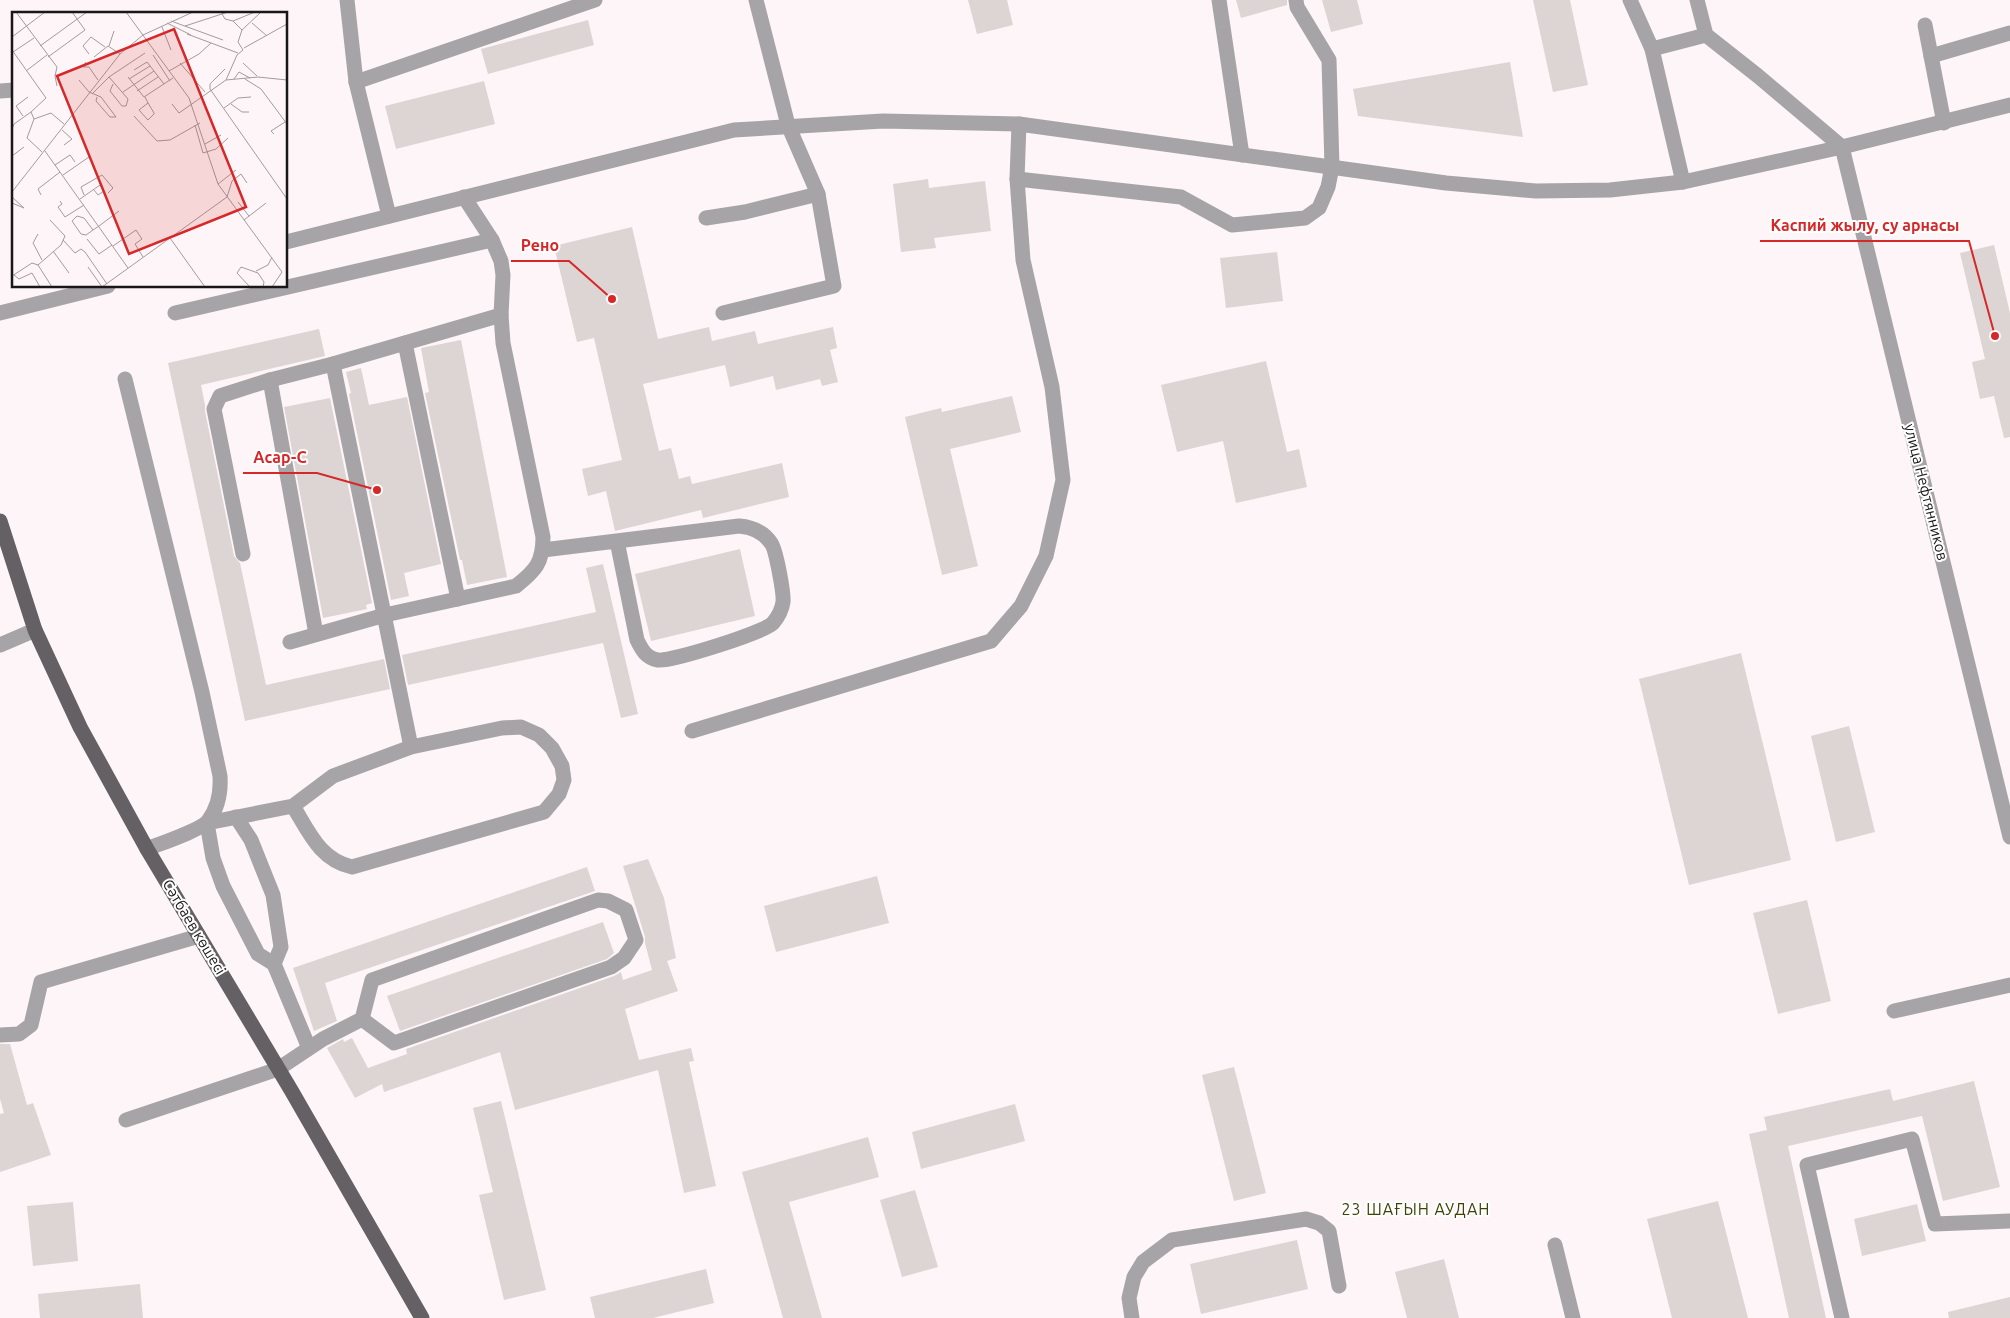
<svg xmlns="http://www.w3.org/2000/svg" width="2010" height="1318" font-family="Ubuntu,sans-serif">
<rect width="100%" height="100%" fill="#fdf5f7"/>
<g fill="#ddd5d4">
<path d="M968 0H1007L1013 25 977 34Z"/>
<path d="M1236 0H1287V5L1241 18Z"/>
<path d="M1322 0H1357L1363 24 1331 32Z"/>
<path d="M1533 0H1570L1588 85 1553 92Z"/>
<path d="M588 20 594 45 488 74 481 49Z"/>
<path d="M1510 62 1523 137 1358 116 1353 89Z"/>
<path d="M484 81 495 124 396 149 385 106Z"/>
<path d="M928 179 929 188 985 181 991 231 934 238 936 248 901 252 893 184Z"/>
<path d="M632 227 658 339 709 327 712 341 755 331 758 344 833 327 837 348 830 350 838 382 822 386 820 379 776 390 773 376 730 387 725 365 643 384 659 451 671 448 679 479 690 476 692 484 782 463 789 497 703 518 701 510 615 531 606 491 588 496 582 469 622 460 594 338 577 342 554 246Z"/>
<path d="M1994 245 2010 313V437L2004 438 1994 396 1980 399 1972 362 1985 359 1960 253Z"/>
<path d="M1277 252 1283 301 1226 308 1220 258Z"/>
<path d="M319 329 325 356 201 385 205 405V411L234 556 240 563 266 685 384 659 390 689 245 721 168 363Z"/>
<path d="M461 340 507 577 467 585 462 560H460L425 393 429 392 421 348Z"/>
<path d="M1266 361 1287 452 1299 449 1307 487 1236 503 1223 441 1177 452 1161 385Z"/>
<path d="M361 368 369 405 407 397 441 564 404 573 409 596 391 600 349 394 351 393 346 372Z"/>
<path d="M1012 396 1021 432 950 449 978 566 942 575 905 417 941 408 942 412Z"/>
<path d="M330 398 372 603 366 605 367 609 323 618 284 407Z"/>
<path d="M740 549 755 616 651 641 635 574Z"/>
<path d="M603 564 638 714 621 718 603 643 408 685 402 655 596 612 586 568Z"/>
<path d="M1741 653 1791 860 1689 885 1639 679Z"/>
<path d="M1849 726 1875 832 1836 842 1811 736Z"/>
<path d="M648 859 664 898 676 958 667 961 678 991 625 1009 639 1060 691 1048 694 1061 689 1062 716 1186 684 1193 658 1070 515 1110 500 1052 384 1092 382 1084 355 1098 327 1048 343 1039 344 1042 352 1038 368 1068 407 1054 406 1049 614 976 621 972 623 980 652 970 645 943V937L623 866Z"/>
<path d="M587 867 595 891 325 983 337 1021 314 1031 293 968Z"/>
<path d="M877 876 889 923 776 952 764 906Z"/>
<path d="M1807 900 1831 1001 1778 1014 1753 913Z"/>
<path d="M603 922 614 953 607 959 400 1031 387 996Z"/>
<path d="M0 1044H10L27 1105 33 1103 51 1155 0 1172V1114L4 1113 0 1099Z"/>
<path d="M1234 1067 1266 1193 1234 1201 1202 1075Z"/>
<path d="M1974 1081 2000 1187 1943 1201 1922 1116 1788 1146 1826 1318H1789L1749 1134 1767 1130 1764 1117 1890 1089 1893 1101Z"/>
<path d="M501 1101 546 1290 504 1300 479 1195 493 1192 473 1108Z"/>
<path d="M1015 1104 1025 1141 921 1169 912 1132Z"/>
<path d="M868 1137 879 1177 789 1202 822 1318H783L742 1172Z"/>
<path d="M915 1190 938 1267 902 1277 880 1200Z"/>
<path d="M1718 1201 1748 1318H1672L1647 1219Z"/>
<path d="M73 1202 78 1261 33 1266 27 1206Z"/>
<path d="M1917 1204 1926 1241 1862 1256 1854 1219Z"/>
<path d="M1297 1240 1308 1289 1201 1314 1190 1264Z"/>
<path d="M1444 1259 1459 1318H1407L1395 1272Z"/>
<path d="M706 1269 714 1303 653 1318H595L590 1297Z"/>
<path d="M140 1284 143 1318H40L38 1294Z"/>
<path d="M2010 1297V1318H1949L1948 1312Z"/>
</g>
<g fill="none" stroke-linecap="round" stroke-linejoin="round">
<g stroke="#a6a4a6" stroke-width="15">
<path d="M347 0 356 82 389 216"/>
<path d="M1219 0 1242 155"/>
<path d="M1630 0 1652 49 1683 182"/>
<path d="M1697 0 1706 35 1758 76 1842 147"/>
<path d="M1925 25 1944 123"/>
<path d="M1652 49 1706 35"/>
<path d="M1931 56 2010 33"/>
<path d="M356 82 595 0"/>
<path d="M0 91 14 90"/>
<path d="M1842 147 2010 837"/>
<path d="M1017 179 1181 197 1232 225 1305 218 1319 208 1328 187 1332 167 1329 60 1297 7 1296 0"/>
<path d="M706 218 745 212 818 194"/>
<path d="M286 242 734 130 883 121 1019 124 1446 183 1536 191 1610 190 1683 182 1842 147 2010 105"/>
<path d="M0 313 108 286"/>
<path d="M175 313 492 240"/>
<path d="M723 313 834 286 818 194 788 125 756 0"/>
<path d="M405 343 458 599"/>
<path d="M333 364 411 747"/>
<path d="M125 379 202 692 220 776C221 792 218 808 208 821 201 830 159 844 147 849"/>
<path d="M270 380 316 634"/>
<path d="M543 550 739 526C752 527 763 531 771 543 776 549 784 594 783 602 782 609 778 617 773 623 765 632 671 662 658 660 646 658 642 650 637 640L617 541"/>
<path d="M243 554 214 409 220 396 270 380 333 364 501 315"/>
<path d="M290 642 385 615 516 586C535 571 543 563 543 537L503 343 501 315 503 275 501 261 492 240 464 197"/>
<path d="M0 645 35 630"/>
<path d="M692 731 991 641 1021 606 1046 556 1063 480 1052 387 1023 260 1017 179 1019 124"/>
<path d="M293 806C309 832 320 860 352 867L544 812 559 794 564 780 562 766 552 748 539 735 521 727 502 728 411 747 333 776 293 806 207 823 213 858 223 886 258 954 274 964 309 1048"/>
<path d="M236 817 251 840 273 895 281 947 274 964"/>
<path d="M1894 1011 2010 985"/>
<path d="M0 1035 19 1034 31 1025 41 982 199 936"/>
<path d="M126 1120 278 1069 323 1039 362 1019 372 980 598 900 608 901 626 910 636 940 624 958 611 967 394 1043 362 1019"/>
<path d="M1555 1245 1573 1318"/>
<path d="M1132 1318 1129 1298 1134 1277 1143 1262 1172 1240 1306 1219 1319 1223 1329 1231 1339 1286"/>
<path d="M1842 1318 1807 1165 1912 1139 1935 1224 2010 1221"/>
</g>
<path stroke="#646063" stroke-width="15" d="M0 521 35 630 80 727 147 849 291 1090 422 1318"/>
</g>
<g text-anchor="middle" stroke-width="4" stroke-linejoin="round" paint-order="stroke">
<g font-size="15" fill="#1a1718" stroke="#fff">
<text transform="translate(1926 492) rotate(76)" y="5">улица Нефтянников</text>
<text transform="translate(194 927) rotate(59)" y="5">Сәтбаев көшесі</text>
</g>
<g font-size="16" letter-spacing="1" fill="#3d4406" stroke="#fff">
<text x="1416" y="1215">23 ШАҒЫН АУДАН</text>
</g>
</g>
<g transform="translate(12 12)">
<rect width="275" height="275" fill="#fdf5f7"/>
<path fill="none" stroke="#a29c9e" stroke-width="1" d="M4 0 45 55 43 64 45 74M114 0 177 86 206 172 270 260M209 0 213 7 221 9 230 18 226 30 231 38 225 43 214 68M159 9 211 28M221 9 243 0M155 11 179 23M240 11 255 24M173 14 216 0M150 15 159 38M230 18 249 0M175 22 226 41M0 25 33 0M28 34 75 0M97 34 102 19M232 36 275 12M0 38 34 86 19 100M1 40 22 26M77 42 71 34 79 25 93 35M141 43 158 69M36 45 73 18 60 0M82 45 96 34 108 42M74 50 71 55H77L86 68M168 51 193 80M231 51 245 64M213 57 198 72V77L275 187M122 58 135 50 152 72M14 59 35 43M157 59 187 42 199 31M97 65 133 41M116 65 132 85 161 66M117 67 138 54M222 67 227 60 238 66M233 67 249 77 275 112M67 68 77 80 89 85 104 105H98L84 89 85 85M125 79 146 65M111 80 142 59M80 82 97 65 116 87 114 94H110L98 79 101 72M133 85 136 91 142 101V102L136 108 127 98 136 91M160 92 167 101 214 68 246 65 275 68M219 92 230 100H237M212 96 226 86 239 85M11 104 4 94 16 85M122 104 145 129 158 128 188 111M22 107 39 101 52 112M183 113 191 141 204 137 216 126M0 117 2 112 19 100 22 107 15 126 30 140M50 118 60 127 52 133M262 122 259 119 273 110M193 132 209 123M33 139 116 256M0 144 12 135M43 153 58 143 63 150M51 163 77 145M206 172 224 158M0 180 108 42 131 23 181 0M29 183 26 177 48 160M72 183 69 175 90 163 101 176 96 181M0 185 12 196 0 191M215 185 220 169 229 162 235 171M68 187 88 173 92 179 86 183 82 178M48 189 50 192 46 195 53 205 72 193M226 190 237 204M38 208 53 224 49 233 26 253 40 275M232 208 254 191M81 218 72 206 65 204 60 209 69 222 74 223 81 218 87 214 107 199M26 222 21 231 30 248M158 226 193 275M75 227 87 242 100 233M51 228 63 241 69 237 73 240 95 272M101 234 124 218 130 227 123 232 131 245M41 239 57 261M76 255 90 275M244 259 256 253 260 245M2 263 7 267 20 261 28 275M0 264 20 251 26 253M90 275 215 185M238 275 225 261 229 255 246 261 252 270 251 275M260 275 270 260"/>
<path fill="#d62828" fill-opacity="0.15" stroke="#d62828" stroke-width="2.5" d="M162 17 234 195 117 242 45 64Z"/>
<rect width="275" height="275" fill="none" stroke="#1a1718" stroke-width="2.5"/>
</g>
<path fill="none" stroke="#d62828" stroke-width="2" d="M1995 336L1969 241H1760M612 299L569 261H511M377 490L317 473H243"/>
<g fill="#d62828" stroke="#fff" stroke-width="2">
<circle cx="1995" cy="336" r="5"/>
<circle cx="612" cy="299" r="5"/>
<circle cx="377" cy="490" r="5"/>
</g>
<g font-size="16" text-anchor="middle" font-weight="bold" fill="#d62828" stroke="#fff" stroke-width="4" stroke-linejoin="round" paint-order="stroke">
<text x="1865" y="231">Каспий жылу, су арнасы</text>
<text x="540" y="251">Рено</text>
<text x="280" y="463">Асар-С</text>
</g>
</svg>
